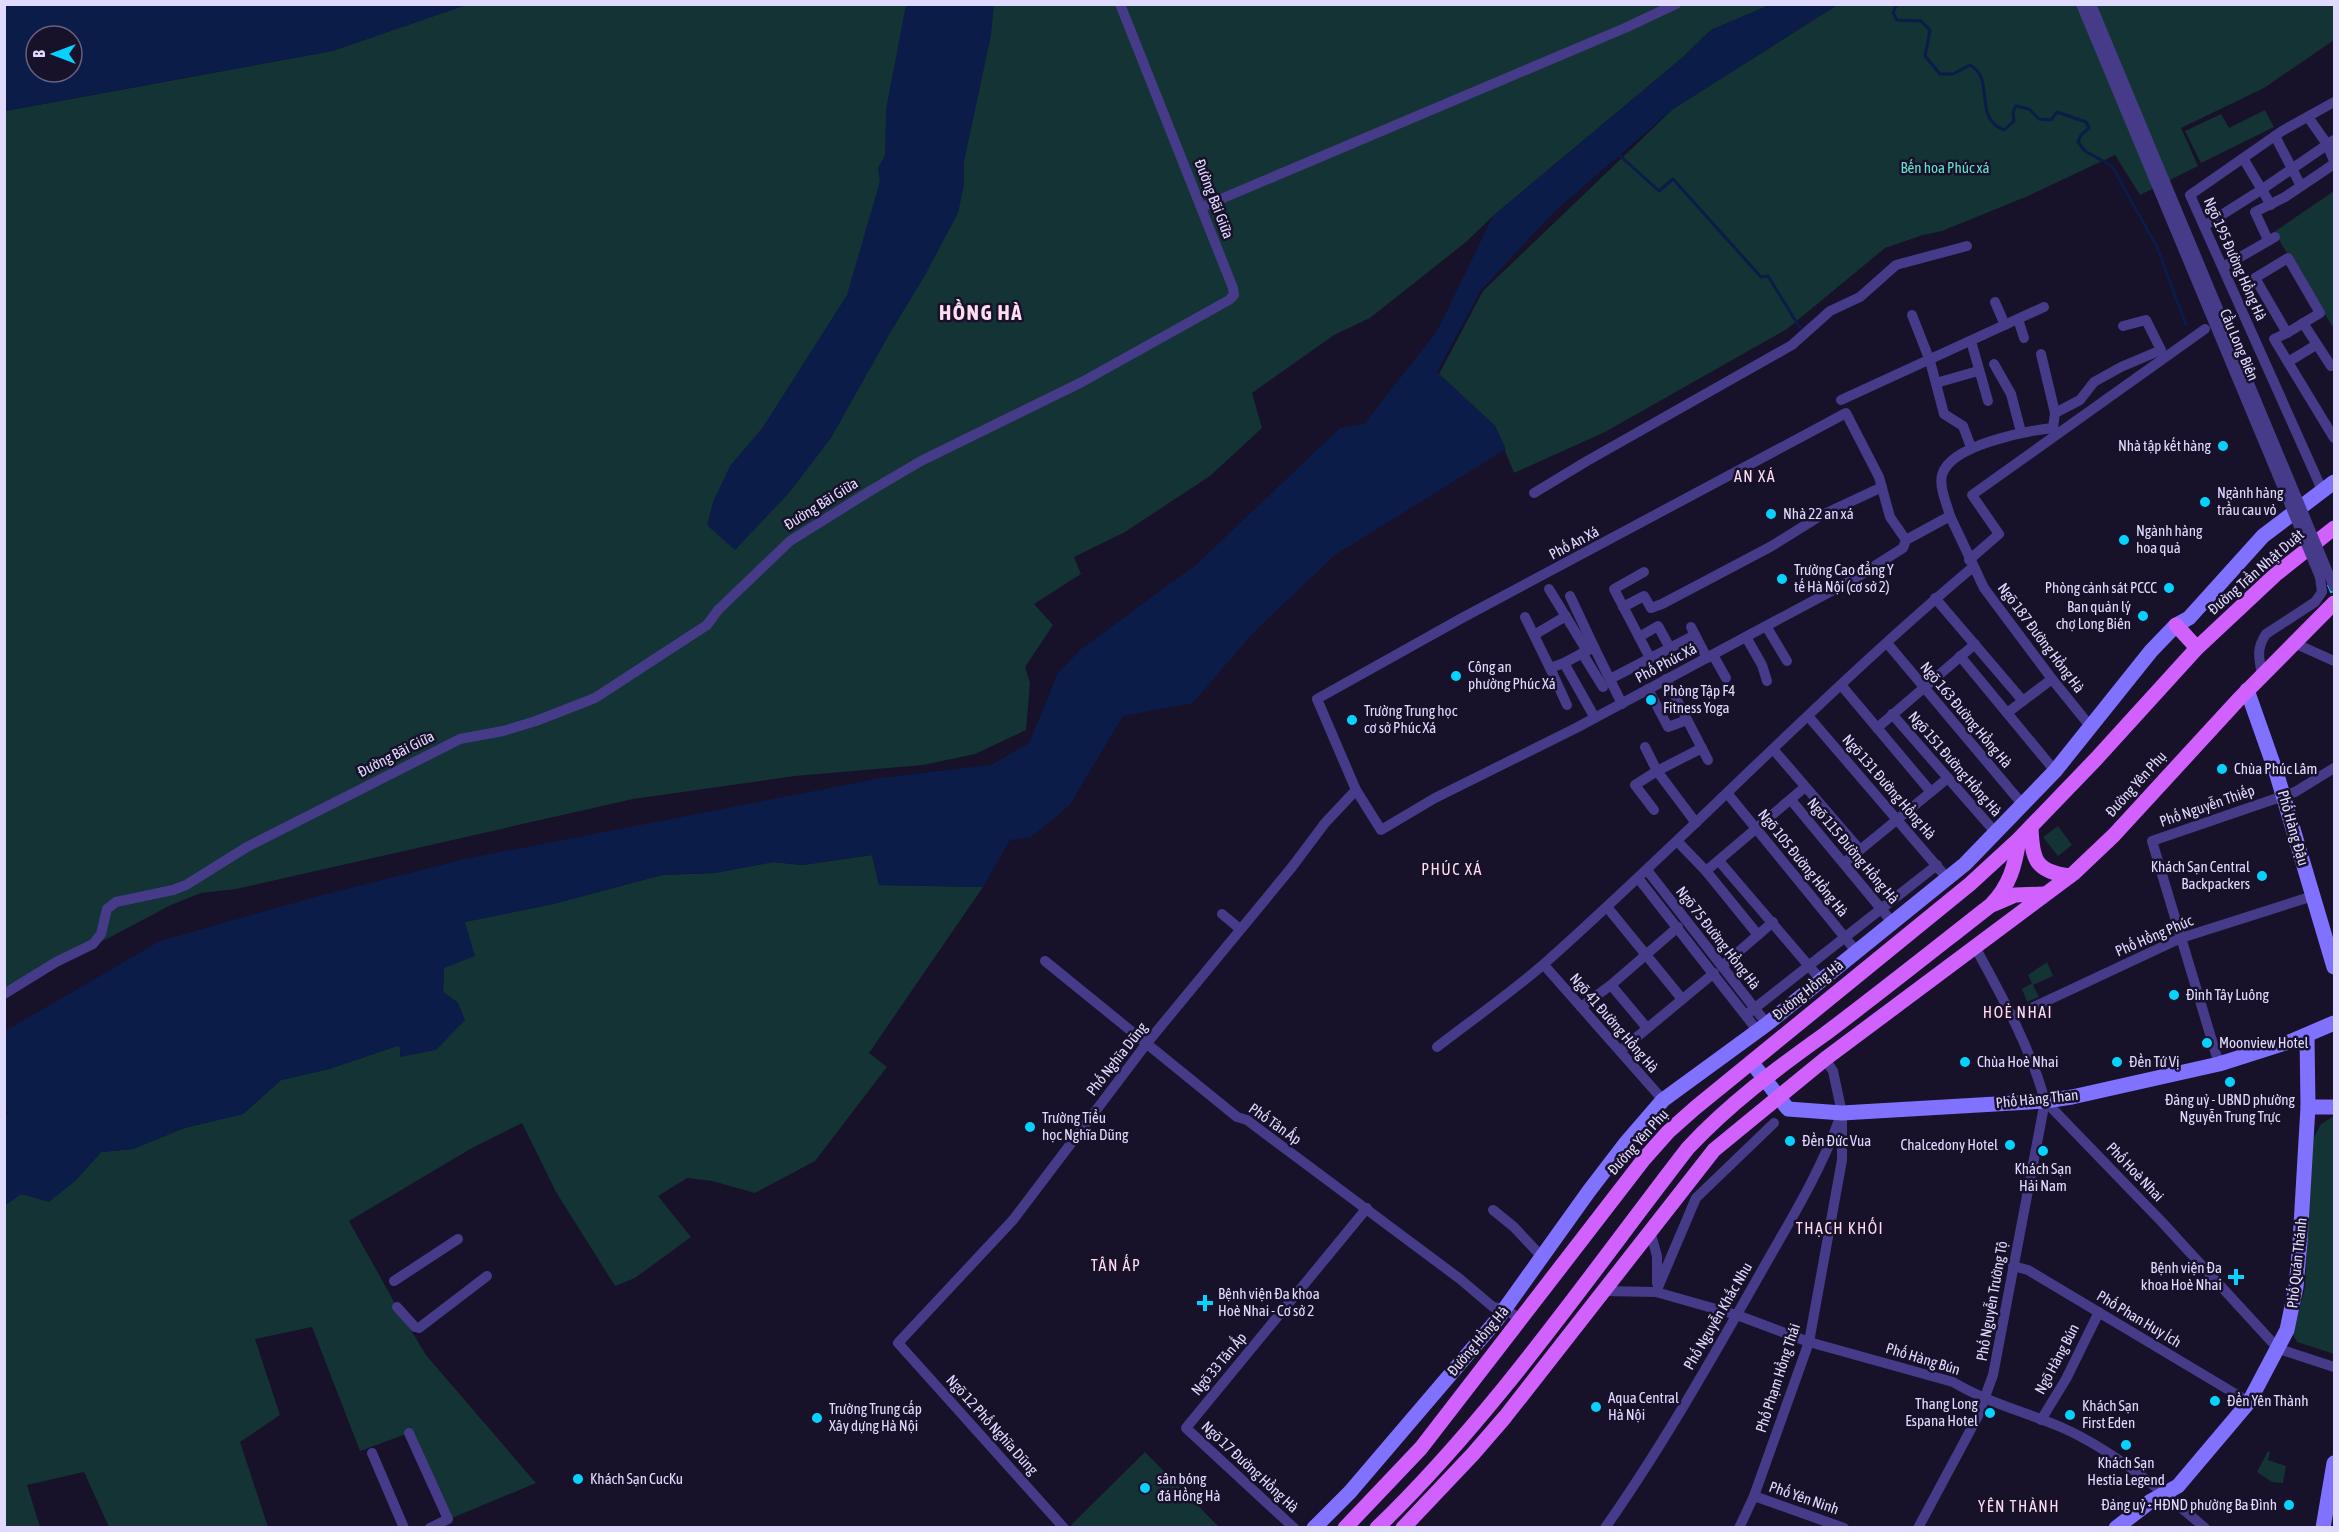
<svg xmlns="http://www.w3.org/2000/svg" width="2339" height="1532" font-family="'Asap Condensed',sans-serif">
<rect width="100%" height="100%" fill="#17112a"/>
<g fill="#133334">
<path d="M466 5H1770L1711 30 1682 58 1493 216 1466 242 1370 318 1334 335 1252 393 1262 428 1210 476 1125 532 1074 557 1081 574 1034 604 1053 625 1025 667 1030 683 1026 730 975 754 923 765 795 776 633 799 236 889 201 893 171 905 97 944 5 997V111L332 51Z"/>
<path d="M1837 5H2334V40L2264 88 2181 128 2198 166 2140 195 2115 155 2028 196 1942 231 1923 235 1885 248 1787 329 1605 432 1514 473 1495 426 1439 374 1483 291 1673 109Z"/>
<path d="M2265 110 2274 127 2201 163 2185 131 2221 114 2229 128Z"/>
<path d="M2334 191V329L2274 232Z"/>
<path d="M2058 826 2072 845 2058 856 2043 837Z"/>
<path d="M872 855 879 885 983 887 869 1053 887 1067 815 1161 755 1193 712 1181 687 1178 658 1196 691 1237 635 1278 615 1286 556 1192 522 1123 472 1148 349 1221 397 1307 426 1355 536 1483 452 1518 409 1433 360 1451 312 1327 255 1339 280 1415 240 1442 268 1527H109L84 1472 27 1485 40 1527 5 1528 4 1206 21 1194 75 1181 101 1152 133 1149 184 1128 243 1114 281 1080 329 1069 400 1045V1057L458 1003 443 992 444 968 464 922 553 904 662 875 714 873 773 862 802 865Z"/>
<path d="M2047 962 2053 976 2033 985 2039 997 2027 1002 2022 989 2032 983 2028 975Z"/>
<path d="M2334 1116V1354L2297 1342 2293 1335 2305 1287 2312 1141 2321 1124Z"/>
<path d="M2268 1451 2270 1452 2268 1460 2286 1466 2283 1483 2272 1482 2257 1472Z"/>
<path d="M1145 1452 1219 1527H1074L1071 1525Z"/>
</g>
<g fill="#0b1c49" fill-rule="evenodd">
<path d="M5 4H466V5L332 51 5 111ZM36 36H72V72H36Z"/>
<path d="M906 5H994L991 35 964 162V185L958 213 924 277 890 333 831 438 788 494 735 550 707 525 713 502 730 466 763 427 847 295 880 181 878 168 885 155 886 109Z"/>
<path d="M1770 5H1837L1673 109 1554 212 1481 290 1437 372 1495 426 1506 449 1335 555 1254 632 1193 703 1123 716 1069 806 1031 837 1010 840 983 887 879 885 872 855 802 865 773 862 714 873 662 875 553 904 465 922 475 956 444 968 443 992 458 1003 465 1020 436 1050 401 1057 399 1045 329 1069 281 1080 243 1114 184 1128 133 1149 101 1152 75 1181 49 1202 21 1194 5 1205 4 1115 9 1113 5 1110V1031L160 941 315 897 465 859 881 778 991 765 1029 743 1058 673 1081 649 1197 564 1340 428 1364 424 1437 331 1493 216 1682 58 1711 30Z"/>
</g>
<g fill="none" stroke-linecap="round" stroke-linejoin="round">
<g stroke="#0b1c49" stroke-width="3">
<path d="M1897 4 1893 13 1897 20 1921 21 1930 30 1925 56 1940 74H1953L1970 65C1996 79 1972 118 2004 130L2014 121 2013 112 2016 106 2029 109 2039 119 2051 120 2057 112 2086 122 2089 128 2081 135 2078 142 2085 151 2112 166 2157 247 2186 325"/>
<path d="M1617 153 1659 191 1673 179 1761 277 1768 276 1800 328"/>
</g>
<g stroke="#453b89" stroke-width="10">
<path d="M2308 117 2327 144 2334 161"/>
<path d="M2275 136 2301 186"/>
<path d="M2243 158 2271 205"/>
<path d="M1202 207 1625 28 1676 4"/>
<path d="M2204 226 2261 190 2334 140"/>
<path d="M2268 240 2255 212 2285 197 2334 164"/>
<path d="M2288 258 2320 313 2287 333 2255 278Z"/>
<path d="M2223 267 2275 237"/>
<path d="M1995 302 2005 325"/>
<path d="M1912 315 1930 361 1944 414 1963 426 1971 447"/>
<path d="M2018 319 2024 338"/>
<path d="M2303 323 2331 366"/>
<path d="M2287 333 2274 339 2334 438"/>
<path d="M1971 341 1988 401"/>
<path d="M2041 354 2055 413"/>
<path d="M2288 362 2316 345"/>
<path d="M1994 364 2011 394 2021 432"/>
<path d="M1936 383 1978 371"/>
<path d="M1841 400 2044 307"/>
<path d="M2323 492 2190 195 2282 131 2334 102"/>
<path d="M1534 493 1587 461 1792 345 1830 311 1860 297 1896 265 1967 246"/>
<path d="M1950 516C1947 504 1939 488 1942 475 1950 445 2026 431 2053 428L2055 413 2080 400 2094 382 2121 367 2161 350 2146 320 2123 326"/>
<path d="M1906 540 1890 517 1879 477 1846 413 1462 618 1317 699 1356 790 1381 830 1435 798 1576 728 1766 626 1854 579 1903 548 1906 540 1950 516 1984 588 2052 679 2090 726"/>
<path d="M1969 560 1999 534 1972 495 2205 329"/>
<path d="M1644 572 1614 589 1650 658"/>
<path d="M1549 589 1587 651"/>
<path d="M1570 596 1594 647"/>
<path d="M1935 598 2023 701"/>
<path d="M1623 607 1644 596 1651 608 1662 604 1770 547 1820 516 1882 487"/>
<path d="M1525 617 1550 668"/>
<path d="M1766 626 1787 661"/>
<path d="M1691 627 1707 658"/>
<path d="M1534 635 1566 616"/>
<path d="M1639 637 1658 626 1670 648"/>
<path d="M1746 637 1762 665 1767 681"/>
<path d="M1887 643 2023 805"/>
<path d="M2294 643 2334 661"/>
<path d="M1582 653 1603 687"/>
<path d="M1713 655 1726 678"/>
<path d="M1960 656 2055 771"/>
<path d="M1564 663 1595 718"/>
<path d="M2262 675C2259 658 2256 649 2266 634L2315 602 2322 592 2320 577"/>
<path d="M1610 679 1695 635"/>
<path d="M1666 679 1708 760"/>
<path d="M1841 685 1931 792"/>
<path d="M1648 689 1668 727 1687 720"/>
<path d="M1567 705 1550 668 1564 663 1594 647 1622 704"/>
<path d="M2007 713 2052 679"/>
<path d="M1892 714 1996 833"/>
<path d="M1808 716 1947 878"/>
<path d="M1877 728 1975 644"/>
<path d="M1645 747 1657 771 1696 823"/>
<path d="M1773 749 1860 850"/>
<path d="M1727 793 1856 951"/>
<path d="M1791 800 1892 922"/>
<path d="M1654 810 1635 785 1657 771 1702 748"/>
<path d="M1677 841 1706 871 1758 935"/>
<path d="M1719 861 1821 980"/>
<path d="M1844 863 1948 778"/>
<path d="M1647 870 1767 1024"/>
<path d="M1706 871 1805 787"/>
<path d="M1638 878 1757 1030"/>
<path d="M1607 907 1682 999"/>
<path d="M1222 914 1240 929"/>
<path d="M1974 945C2001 995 2030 1046 2045 1101L2161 1221 2272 1342 2279 1349 2334 1367"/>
<path d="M1045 961 1237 1117 1247 1120 1460 1279 1493 1307 1505 1309 1520 1319"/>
<path d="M1544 965 1663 1100"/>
<path d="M1722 966 1773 922"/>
<path d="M1611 985 1647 1028"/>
<path d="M4 994 56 962 93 944 101 934 107 909 116 902 173 890 186 885 247 847 460 739 503 731 536 721 595 698 707 625 718 610 790 541 870 491 921 461 1082 382 1229 300 1234 295 1233 288 1120 4"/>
<path d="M1581 1007 1611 985 1678 927"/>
<path d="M1746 1015 1937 865"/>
<path d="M2012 1017 2181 938 2313 896"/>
<path d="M1437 1047C1473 1019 1511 993 1545 963 1690 834 1824 692 1973 567"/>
<path d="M1620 1051 1714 973"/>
<path d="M2219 1064 2152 841 2295 792 2334 768"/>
<path d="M1493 1210 1514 1227 1542 1257"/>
<path d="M1650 1231 1657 1256V1283"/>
<path d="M2013 1266 2028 1270 2249 1402"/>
<path d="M394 1281 458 1239"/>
<path d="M1603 1291 1656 1292 1737 1315 1809 1342 1953 1382C1988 1403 2026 1412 2063 1428 2114 1451 2162 1491 2205 1528"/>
<path d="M1656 1292 1696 1198 1774 1123"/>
<path d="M397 1307 415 1327 419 1328 487 1276"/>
<path d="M2041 1420 2066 1379 2099 1312"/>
<path d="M409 1433 448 1519 430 1528"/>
<path d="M372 1453 404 1528"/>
<path d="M1754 1496 1844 1528"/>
<path d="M1064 1528 898 1343 1013 1220 1147 1043 1292 867 1325 823 1356 790"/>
<path d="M1294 1528 1186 1428 1367 1208"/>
<path d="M1605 1528C1662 1447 1711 1360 1760 1274 1788 1224 1819 1175 1839 1120"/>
<path d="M1739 1528 1754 1496 1809 1342 1842 1160V1113L1833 1071 1825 1059"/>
<path d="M1918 1528 1978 1416 1993 1375 2045 1101"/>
</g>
<g stroke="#8071ff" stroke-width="15">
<path d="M2247 690 2277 775 2334 967"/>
<path d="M1752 1063 1788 1109 1842 1113 2045 1101 2072 1097 2219 1064 2292 1041 2334 1023"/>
<path d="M2308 1107H2334"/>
<path d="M1314 1528 1350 1492 1496 1321 1589 1191 1625 1144 1663 1100 1767 1024 1965 864 2055 771 2151 651 2176 625 2189 618 2263 536 2334 482"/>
<path d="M2116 1528 2151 1501 2178 1486 2249 1402 2287 1330 2296 1287 2300 1242 2308 1107 2307 1036"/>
<path d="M2323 1528 2334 1463"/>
</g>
<g stroke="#d161ff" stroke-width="15">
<path d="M2176 625 2197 648"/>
<path d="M2031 827C2032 859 2035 872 2070 876"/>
<path d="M1994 904 2015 895 2044 894"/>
<path d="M1345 1528 1421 1448 1644 1159 1668 1132 1695 1108 1970 884 2019 839 2096 759 2197 648 2275 575 2334 528"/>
<path d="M1377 1528C1495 1414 1588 1277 1688 1148 1729 1104 1776 1069 1825 1034 1881 992 1936 948 1991 905 2010 885 2015 866 2019 839"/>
<path d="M1403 1528 1473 1454 1505 1417 1714 1150 1825 1059 2074 873 2114 835 2238 700 2334 603"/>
</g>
<path stroke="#06d2ff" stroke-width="3" stroke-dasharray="9 8" stroke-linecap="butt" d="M2086 4 2334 598"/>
<g stroke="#453b89" stroke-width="10">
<path d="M2081 4 2320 577"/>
<path d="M2091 4 2334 587"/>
</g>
</g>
<g fill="#06d2ff" stroke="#17112a" stroke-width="2">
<circle cx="2223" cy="446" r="6"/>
<circle cx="2205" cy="502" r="6"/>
<circle cx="1771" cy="514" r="6"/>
<circle cx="2124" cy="540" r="6"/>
<circle cx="1782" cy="579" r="6"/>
<circle cx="2169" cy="588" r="6"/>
<circle cx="2143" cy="616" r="6"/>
<circle cx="1456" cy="676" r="6"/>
<circle cx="1651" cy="700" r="6"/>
<circle cx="1352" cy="720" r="6"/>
<circle cx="2222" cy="769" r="6"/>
<circle cx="2262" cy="876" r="6"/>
<circle cx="2174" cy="995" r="6"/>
<circle cx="2207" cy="1043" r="6"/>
<circle cx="1965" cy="1062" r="6"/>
<circle cx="2117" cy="1062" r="6"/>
<circle cx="2230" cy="1082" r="6"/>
<circle cx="1030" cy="1127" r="6"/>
<circle cx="1790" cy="1141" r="6"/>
<circle cx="2010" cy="1145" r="6"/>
<circle cx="2043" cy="1151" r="6"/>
<path d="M2233 1268h6v6h6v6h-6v6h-6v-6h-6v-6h6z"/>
<path d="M1202 1294h6v6h6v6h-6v6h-6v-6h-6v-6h6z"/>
<circle cx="2215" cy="1401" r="6"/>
<circle cx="1596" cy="1407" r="6"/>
<circle cx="1990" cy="1413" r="6"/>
<circle cx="2070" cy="1415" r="6"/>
<circle cx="817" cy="1418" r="6"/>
<circle cx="2126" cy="1445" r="6"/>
<circle cx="578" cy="1479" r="6"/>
<circle cx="1145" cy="1488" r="6"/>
<circle cx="2289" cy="1505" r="6"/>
</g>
<g text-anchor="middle" stroke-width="5" stroke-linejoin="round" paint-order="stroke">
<g font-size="15" fill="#63e1cc" stroke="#17112a">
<text x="1945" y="173">Bến hoa Phúc xá</text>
</g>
<g font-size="15" fill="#e1daff" stroke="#17112a">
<text transform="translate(1214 199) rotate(69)" y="5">Đường Bãi Giữa</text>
<text transform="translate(2235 259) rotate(66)" y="5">Ngõ 195 Đường Hồng Hà</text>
<text transform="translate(2239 345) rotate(67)" y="5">Cầu Long Biên</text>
<text transform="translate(821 504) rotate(-32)" y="5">Đường Bãi Giữa</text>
<text transform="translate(1574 543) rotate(-28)" y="5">Phố An Xá</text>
<text transform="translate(2256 572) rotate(-41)" y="5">Đường Trần Nhật Duật</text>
<text transform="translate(2041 638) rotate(53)" y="5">Ngõ 187 Đường Hồng Hà</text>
<text transform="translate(1666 663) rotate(-28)" y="5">Phố Phúc Xá</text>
<text transform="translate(1966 715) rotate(50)" y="5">Ngõ 163 Đường Hồng Hà</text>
<text transform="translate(396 754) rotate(-27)" y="5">Đường Bãi Giữa</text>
<text transform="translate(1955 764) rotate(49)" y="5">Ngõ 151 Đường Hồng Hà</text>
<text transform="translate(2136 784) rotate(-48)" y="5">Đường Yên Phụ</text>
<text transform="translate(1889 787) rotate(49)" y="5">Ngõ 131 Đường Hồng Hà</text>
<text transform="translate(2207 806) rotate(-19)" y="5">Phố Nguyễn Thiếp</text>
<text transform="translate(2293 828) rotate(74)" y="5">Phố Hàng Đậu</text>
<text transform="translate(1853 851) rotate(50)" y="5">Ngõ 115 Đường Hồng Hà</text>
<text transform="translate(1803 863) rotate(51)" y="5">Ngõ 105 Đường Hồng Hà</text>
<text transform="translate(2154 936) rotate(-23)" y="5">Phố Hồng Phúc</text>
<text transform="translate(1718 938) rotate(52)" y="5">Ngõ 75 Đường Hồng Hà</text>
<text transform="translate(1808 990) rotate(-39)" y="5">Đường Hồng Hà</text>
<text transform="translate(1614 1023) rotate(49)" y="5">Ngõ 41 Đường Hồng Hà</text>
<text transform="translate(1117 1059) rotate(-52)" y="5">Phố Nghĩa Dũng</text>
<text transform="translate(2037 1099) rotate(-6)" y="5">Phố Hàng Than</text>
<text transform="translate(1275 1124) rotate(35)" y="5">Phố Tân Ấp</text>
<text transform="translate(1638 1142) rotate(-48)" y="5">Đường Yên Phụ</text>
<text transform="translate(2135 1172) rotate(46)" y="5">Phố Hoè Nhai</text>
<text transform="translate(2297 1263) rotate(-84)" y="5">Phố Quán Thánh</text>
<text transform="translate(1992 1301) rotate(-80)" y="5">Phố Nguyễn Trường Tộ</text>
<text transform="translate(1718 1316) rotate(-60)" y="5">Phố Nguyễn Khắc Nhu</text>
<text transform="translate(2139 1319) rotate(31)" y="5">Phố Phan Huy Ích</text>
<text transform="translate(1478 1341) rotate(-50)" y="5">Đường Hồng Hà</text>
<text transform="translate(1923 1359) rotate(17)" y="5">Phố Hàng Bún</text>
<text transform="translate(2057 1359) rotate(-62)" y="5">Ngõ Hàng Bún</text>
<text transform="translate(1219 1364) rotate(-50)" y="5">Ngõ 33 Tân Ấp</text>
<text transform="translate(1778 1378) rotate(-72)" y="5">Phố Phạm Hồng Thái</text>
<text transform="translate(992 1425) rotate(48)" y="5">Ngõ 12 Phố Nghĩa Dũng</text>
<text transform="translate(1250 1467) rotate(43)" y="5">Ngõ 17 Đường Hồng Hà</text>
<text transform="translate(1804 1498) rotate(19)" y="5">Phố Yên Ninh</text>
</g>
<g font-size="15" fill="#e1daff" stroke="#17112a" text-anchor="start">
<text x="2211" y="451" text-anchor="end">Nhà tập kết hàng</text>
<text x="2217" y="498">Ngành hàng<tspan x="2217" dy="17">trầu cau vỏ</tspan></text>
<text x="1783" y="519">Nhà 22 an xá</text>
<text x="2136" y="536">Ngành hàng<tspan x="2136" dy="17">hoa quả</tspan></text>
<text x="1794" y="575">Trường Cao đẳng Y<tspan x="1794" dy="17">tế Hà Nội (cơ sở 2)</tspan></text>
<text x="2157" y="593" text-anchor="end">Phòng cảnh sát PCCC</text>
<text x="2131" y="612" text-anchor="end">Ban quản lý<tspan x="2131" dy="17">chợ Long Biên</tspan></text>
<text x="1468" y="672">Công an<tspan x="1468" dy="17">phường Phúc Xá</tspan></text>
<text x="1663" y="696">Phòng Tập F4<tspan x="1663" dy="17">Fitness Yoga</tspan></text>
<text x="1364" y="716">Trường Trung học<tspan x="1364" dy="17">cơ sở Phúc Xá</tspan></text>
<text x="2234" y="774">Chùa Phúc Lâm</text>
<text x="2250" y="872" text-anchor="end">Khách Sạn Central<tspan x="2250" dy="17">Backpackers</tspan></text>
<text x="2186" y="1000">Đình Tây Luông</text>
<text x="2219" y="1048">Moonview Hotel</text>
<text x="1977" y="1067">Chùa Hoè Nhai</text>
<text x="2129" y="1067">Đền Tứ Vị</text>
<text x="2230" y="1105" text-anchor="middle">Đảng uỷ - UBND phường<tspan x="2230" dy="17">Nguyễn Trung Trực</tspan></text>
<text x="1042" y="1123">Trường Tiểu<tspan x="1042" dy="17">học Nghĩa Dũng</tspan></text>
<text x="1802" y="1146">Đền Đức Vua</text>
<text x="1998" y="1150" text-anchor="end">Chalcedony Hotel</text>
<text x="2043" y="1174" text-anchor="middle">Khách Sạn<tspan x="2043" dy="17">Hải Nam</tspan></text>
<text x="2222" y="1273" text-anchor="end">Bệnh viện Đa<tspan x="2222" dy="17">khoa Hoè Nhai</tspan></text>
<text x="1218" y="1299">Bệnh viện Đa khoa<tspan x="1218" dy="17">Hoè Nhai - Cơ sở 2</tspan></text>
<text x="1608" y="1403">Aqua Central<tspan x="1608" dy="17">Hà Nội</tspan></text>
<text x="2227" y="1406">Đền Yên Thành</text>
<text x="1978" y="1409" text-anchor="end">Thang Long<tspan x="1978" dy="17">Espana Hotel</tspan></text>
<text x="2082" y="1411">Khách Sạn<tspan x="2082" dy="17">First Eden</tspan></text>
<text x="829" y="1414">Trường Trung cấp<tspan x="829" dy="17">Xây dựng Hà Nội</tspan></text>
<text x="2126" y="1468" text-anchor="middle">Khách Sạn<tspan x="2126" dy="17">Hestia Legend</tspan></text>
<text x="590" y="1484">Khách Sạn CucKu</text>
<text x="1157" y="1484">sân bóng<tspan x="1157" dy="17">đá Hồng Hà</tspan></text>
<text x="2277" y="1510" text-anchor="end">Đảng uỷ - HĐND phường Ba Đình</text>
</g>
<g font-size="16" letter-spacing="1.5" fill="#ffdcef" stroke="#17112a">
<text x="1755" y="482">AN XÁ</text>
<text x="1452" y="875">PHÚC XÁ</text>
<text x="2018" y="1018">HOÈ NHAI</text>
<text x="1840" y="1234">THẠCH KHỐI</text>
<text x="1116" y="1271">TÂN ẤP</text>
<text x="2019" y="1512">YÊN THÀNH</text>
</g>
<g font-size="21" font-weight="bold" letter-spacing="1.5" fill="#ffdcef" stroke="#17112a">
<text x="981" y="320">HỒNG HÀ</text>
</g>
</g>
<rect width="2339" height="1532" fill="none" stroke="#e1daff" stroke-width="12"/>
<g transform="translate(54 54) rotate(270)"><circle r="28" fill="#17112a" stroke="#68617f" stroke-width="1.5"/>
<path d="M0-4.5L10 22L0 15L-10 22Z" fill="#06d2ff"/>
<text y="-9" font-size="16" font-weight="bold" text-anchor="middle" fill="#e1daff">B</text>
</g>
</svg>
